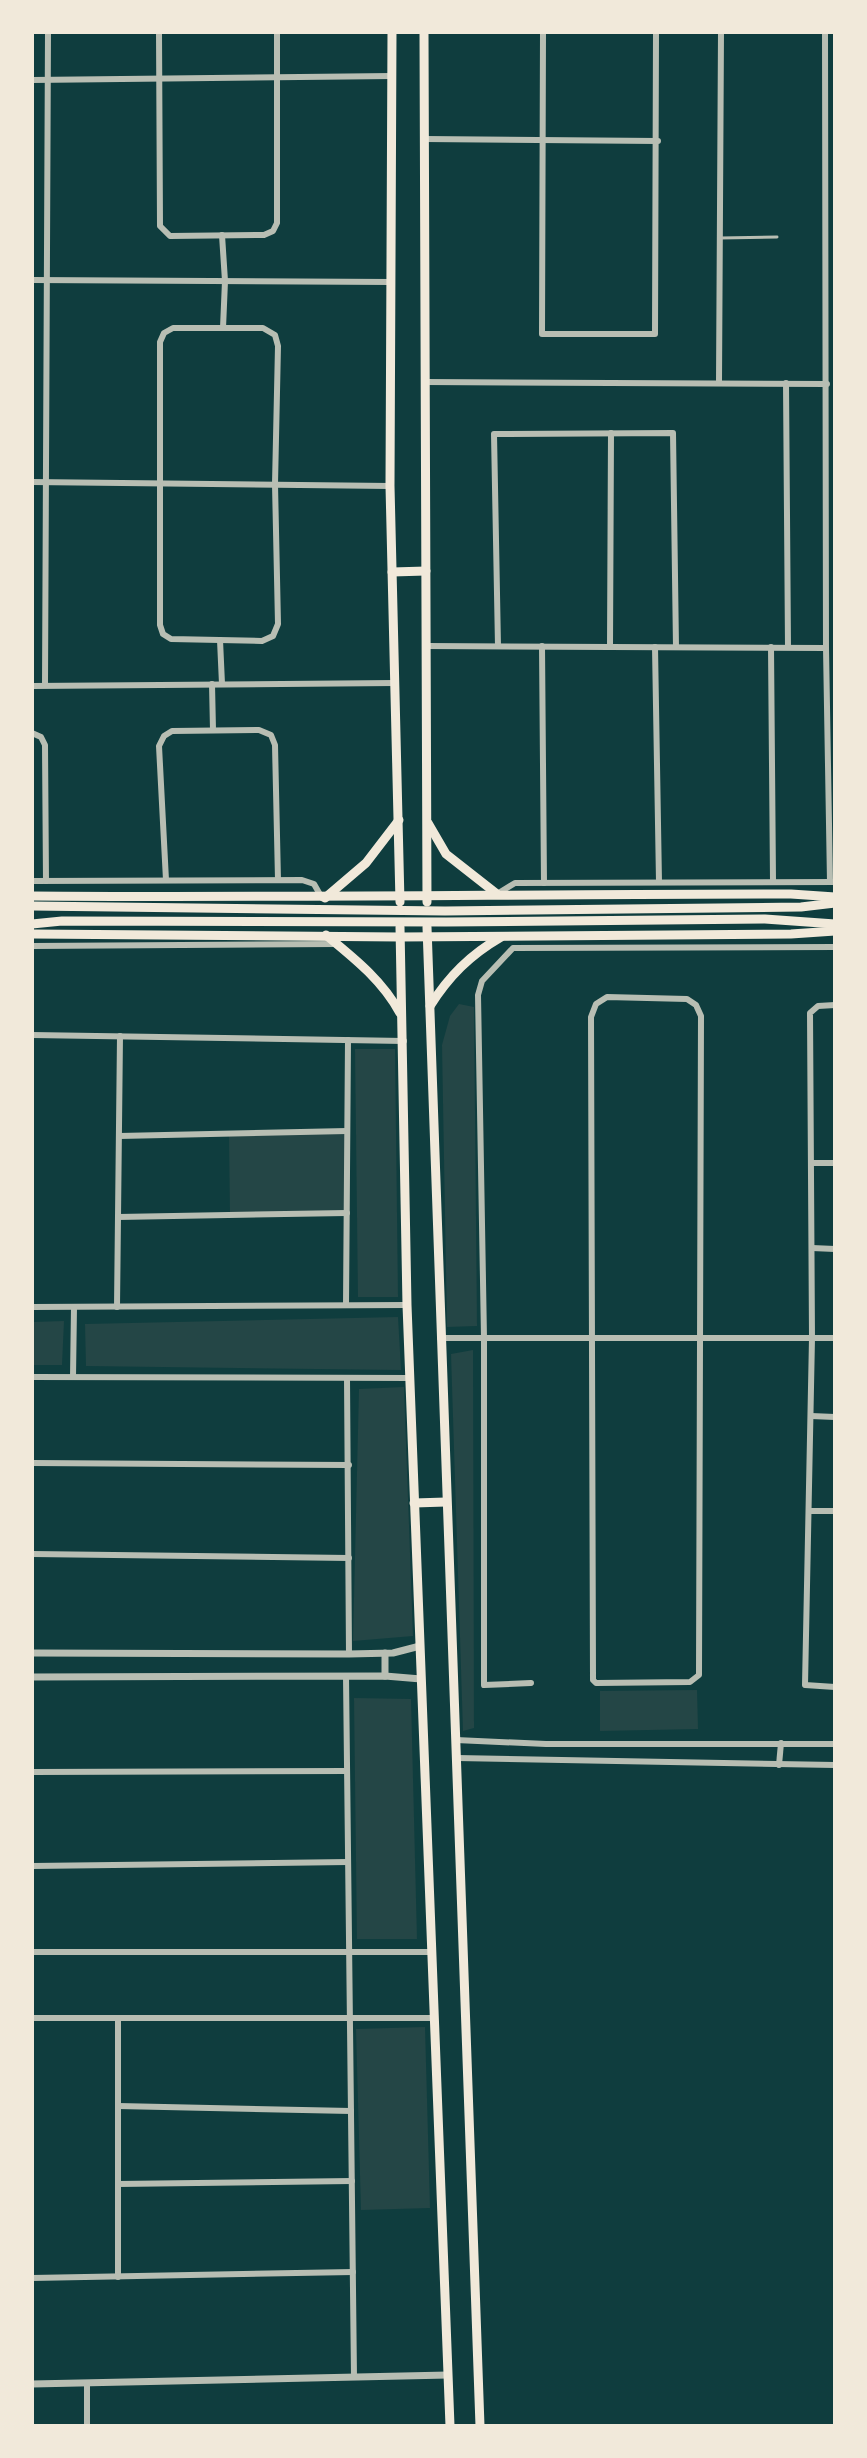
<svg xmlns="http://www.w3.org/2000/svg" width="867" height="2458" font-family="Spectral,serif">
<rect width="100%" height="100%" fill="#0f3d3e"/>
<g fill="#244646">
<path d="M459 1004 474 1007 477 1326 447 1327 442 1045 450 1016Z"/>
<path d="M355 1049H395L398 1297H358Z"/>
<path d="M347 1131V1213L230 1215 229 1134Z"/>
<path d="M398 1317 401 1370 86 1366 85 1324Z"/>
<path d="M64 1321 62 1365H32V1322Z"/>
<path d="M473 1350 474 1728 463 1731 451 1354Z"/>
<path d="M404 1387 413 1636 353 1641 359 1389Z"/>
<path d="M697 1690 698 1729 600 1731V1691Z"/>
<path d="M354 1698 411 1699 417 1939H357Z"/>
<path d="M425 2027 430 2208 361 2210 356 2029Z"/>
</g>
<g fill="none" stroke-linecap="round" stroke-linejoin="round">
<path stroke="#b8beb3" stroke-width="3" d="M720 238 777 237"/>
<g stroke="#b8beb3" stroke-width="6">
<path d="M159 32 160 226 170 236 264 235 273 231 277 223V32"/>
<path d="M543 32 542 334H655L656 32"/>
<path d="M825 32 826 648 830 882"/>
<path d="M32 80 392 76"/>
<path d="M425 139 658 141"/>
<path d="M222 235 225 281 223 328"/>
<path d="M32 280 391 282"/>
<path d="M173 328H263L275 335 278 346 275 484 278 624 273 636 262 641 171 639 163 634 160 625V342L164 333Z"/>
<path d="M425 382 827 384"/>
<path d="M719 382 721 32"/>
<path d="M786 383 788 647"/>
<path d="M32 482 390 486"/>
<path d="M220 640 222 684"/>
<path d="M427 646 826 648"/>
<path d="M498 646 494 434 673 433 676 647"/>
<path d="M542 646 544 883"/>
<path d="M610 647 611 433"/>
<path d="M655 647 659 882"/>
<path d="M771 647 773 881"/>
<path d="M212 684 213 730"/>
<path d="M45 685 48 32"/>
<path d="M32 686 395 683"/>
<path d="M32 733 41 737 45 745 46 881"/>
<path d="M166 880 159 746 164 736 172 731 259 730 271 735 275 745 278 880"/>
<path d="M32 881 302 880 314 884 322 898"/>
<path d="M497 894 515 883 835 882"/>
<path d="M32 946 336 944"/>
<path d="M607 997 687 999 696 1005 701 1016 699 1675 690 1682 596 1683 593 1680 591 1017 596 1004Z"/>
<path d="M835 1005 818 1006 810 1013 812 1338 805 1685 835 1687"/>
<path d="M32 1035 404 1041"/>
<path d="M119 1136 347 1131"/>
<path d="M812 1163H835"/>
<path d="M118 1217 347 1213"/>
<path d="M812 1248 835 1249"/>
<path d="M346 1305 348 1040"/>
<path d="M32 1307 407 1305"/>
<path d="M117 1307 120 1036"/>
<path d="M440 1338H835"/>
<path d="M32 1377 410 1378"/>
<path d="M73 1377 74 1307"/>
<path d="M347 1378 349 1654"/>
<path d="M811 1416 835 1417"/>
<path d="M32 1463 349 1465"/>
<path d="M809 1511H835"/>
<path d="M32 1554 349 1558"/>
<path d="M346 1676 354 2377"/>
<path d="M531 1683 484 1685V1338L478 995 482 981 513 948 835 947"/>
<path d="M456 1740 546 1744H835"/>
<path d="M457 1758 835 1765"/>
<path d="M779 1765 781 1743"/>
<path d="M32 1772 347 1771"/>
<path d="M32 1866 348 1862"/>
<path d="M32 1952H432"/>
<path d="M32 2018H435"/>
<path d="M118 2106 351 2111"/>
<path d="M118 2184 352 2181"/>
<path d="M118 2277V2018"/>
<path d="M32 2278 353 2272"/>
<path d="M87 2383V2426"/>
</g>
<g stroke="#b8beb3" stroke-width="7">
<path d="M32 1653 349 1654 393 1653 420 1646"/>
<path d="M385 1653V1676"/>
<path d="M32 1677 385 1676 421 1679"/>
<path d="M32 2384 448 2375"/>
</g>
<g stroke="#f1e9da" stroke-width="9">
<path d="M392 32 390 486 400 902"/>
<path d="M424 32 427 902"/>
<path d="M392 572 426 571"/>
<path d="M428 823 446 854 497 894"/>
<path d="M32 896C285 898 538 894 791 894L835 897"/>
<path d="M325 898 366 863 399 820"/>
<path d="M32 906 445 911 801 907 835 903"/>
<path d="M32 924 62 921 446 922 765 919 835 924"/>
<path d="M400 927 407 1305 450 2426"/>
<path d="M427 927 480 2426"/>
<path d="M32 934 400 937 791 934 835 931"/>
<path d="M326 935C354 958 382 980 400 1013"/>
<path d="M430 1006C449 976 470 955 501 937"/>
<path d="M414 1503 446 1502"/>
</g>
</g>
<rect width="867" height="2458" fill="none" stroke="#f1e9da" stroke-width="68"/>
</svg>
